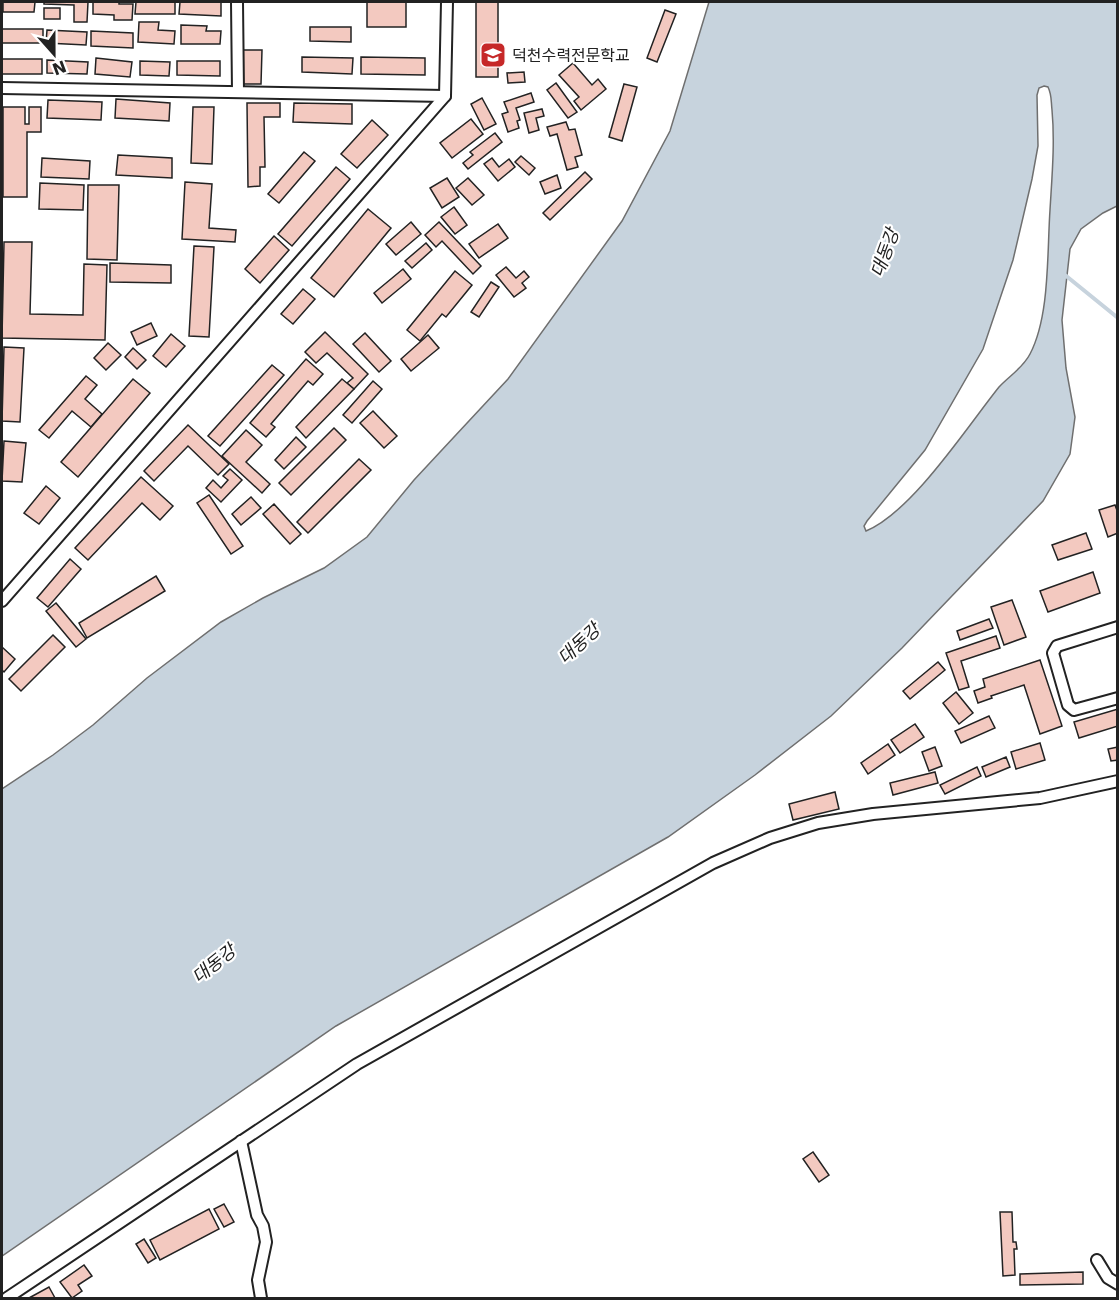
<svg xmlns="http://www.w3.org/2000/svg" width="1119" height="1300" font-family="'DejaVu Sans','Noto Sans KR',sans-serif">
<rect width="100%" height="100%" fill="#fff"/>
<path fill="#c7d3dd" stroke="#6f6f6f" stroke-width="1.5" fill-rule="evenodd" d="M709 2H1117V206L1103 213 1081 229 1070 249 1062 320 1066 368 1075 417 1070 454 1043 501 902 648 831 716 755 775 668 837 336 1026 2 1256V789L53 755 93 725 147 678 221 622 263 598 324 568 367 537 414 480 508 379 622 221 670 131ZM1044 86 1048 87C1052 95 1051 102 1052 110 1055 143 1052 176 1050 210 1047 253 1050 316 1030 354 1023 368 1009 376 999 387 967 427 912 512 866 531L864 526 867 521 925 450 983 349 1013 260 1032 179 1038 146 1037 95 1039 88Z"/>
<g fill="none" stroke-linecap="round" stroke-linejoin="round">
<path stroke="#c7d3dd" stroke-width="4" d="M1065 275 1118 318"/>
</g>
<g fill="#f3c9c0" stroke="#222" stroke-width="1.5">
<path d="M3 2H35L34 12H3Z"/>
<path d="M44 2H88L87 22H74V5L44 4Z"/>
<path d="M93 2H119V4H133L132 20H114V15L93 14Z"/>
<path d="M136 2H175V14H135Z"/>
<path d="M180 2H221V16L179 14Z"/>
<rect x="367" y="2" width="39" height="25"/>
<rect x="476" y="2" width="22" height="75"/>
<rect x="44" y="8" width="16" height="11"/>
<path d="M665 10 676 14 657 62 647 58Z"/>
<path d="M139 22H159L158 30 175 31 174 44 138 42Z"/>
<path d="M181 25 207 26 206 31H221L220 44H181Z"/>
<path d="M310 27H351V42L310 41Z"/>
<rect x="2" y="29" width="41" height="14"/>
<path d="M47 30 87 32 86 45 46 43Z"/>
<path d="M91 31 133 33V48L91 46Z"/>
<path d="M243 50H262L261 84H242Z"/>
<path d="M302 57 353 58 352 74 302 72Z"/>
<path d="M361 57 425 58V75L361 74Z"/>
<path d="M96 58 132 62 130 77 95 74Z"/>
<rect x="2" y="59" width="40" height="15"/>
<path d="M47 60 88 62 87 74 47 73Z"/>
<path d="M140 61 170 62 169 76 140 75Z"/>
<path d="M177 61H220V76L177 75Z"/>
<path d="M573 63 592 85 598 79 606 89 581 110 574 101 579 97 559 75Z"/>
<path d="M524 72 525 82 508 83 507 73Z"/>
<path d="M556 83 577 112 568 118 547 90Z"/>
<path d="M624 84 637 87 622 141 609 137Z"/>
<path d="M531 93 534 102 516 108 520 120 517 121 519 128 508 132 502 114 508 112 504 102Z"/>
<path d="M482 98 496 124 484 130 471 104Z"/>
<path d="M116 99 170 103 169 121 115 118Z"/>
<path d="M48 100 102 102 101 120 47 118Z"/>
<path d="M247 103H280V117H264L265 167H260V186L248 187Z"/>
<path d="M294 103 352 104V124L293 122Z"/>
<path d="M3 107H25V124H29V107H41V132H27V197H3Z"/>
<path d="M193 107H214L212 164 191 163Z"/>
<path d="M542 109 544 116 536 118 539 130 529 133 524 113Z"/>
<path d="M471 119 483 134 452 158 440 143Z"/>
<path d="M372 120 388 135 357 168 341 154Z"/>
<path d="M566 122 569 130 575 129 582 155 575 157 578 167 567 170 557 134 550 136 547 127Z"/>
<path d="M495 133 502 142 468 169 463 163 473 155 470 152Z"/>
<path d="M304 152 315 161 279 203 268 194Z"/>
<path d="M118 155 172 158V178L116 175Z"/>
<path d="M521 156 535 168 529 175 515 162Z"/>
<path d="M42 158 90 161 89 179 41 177Z"/>
<path d="M492 158 499 167 509 159 515 167 498 181 484 164Z"/>
<path d="M336 167 350 179 292 246 278 234Z"/>
<path d="M585 172 592 179 550 220 543 213Z"/>
<path d="M557 175 561 188 545 194 540 182Z"/>
<path d="M447 178 459 197 442 208 430 188Z"/>
<path d="M468 178 484 195 472 205 456 188Z"/>
<path d="M185 182 212 184 209 228 236 230 235 242 182 239Z"/>
<path d="M40 183 84 185 83 210 39 209Z"/>
<path d="M88 185H119L117 260 87 259Z"/>
<path d="M454 207 467 225 455 234 441 217Z"/>
<path d="M368 209 391 228 334 297 311 278Z"/>
<path d="M411 222 421 234 396 255 386 244Z"/>
<path d="M439 222 481 266 473 274 442 241 436 247 425 235Z"/>
<path d="M498 224 508 238 479 258 469 244Z"/>
<path d="M274 236 289 250 260 283 245 269Z"/>
<path d="M4 242H32L30 314 83 315 84 264 107 265 105 340 2 338Z"/>
<path d="M426 243 432 250 412 268 405 261Z"/>
<path d="M194 246 214 247 209 337 189 336Z"/>
<path d="M110 263 171 265V283L110 282Z"/>
<path d="M506 267 516 278 524 271 529 277 522 283 526 288 514 297 496 275Z"/>
<path d="M403 269 411 279 382 303 374 293Z"/>
<path d="M455 271 472 285 446 317 442 314 420 341 407 330Z"/>
<path d="M491 282 499 287 479 317 471 312Z"/>
<path d="M303 289 315 299 293 324 281 314Z"/>
<path d="M151 323 157 336 137 345 131 332Z"/>
<path d="M325 332 368 374 354 389 347 383 353 378 327 353 316 363 305 352Z"/>
<path d="M365 333 391 361 379 372 353 344Z"/>
<path d="M171 334 185 346 166 367 153 356Z"/>
<path d="M428 335 439 348 411 371 401 359Z"/>
<path d="M108 343 121 355 106 370 94 358Z"/>
<path d="M4 347 24 348 20 422 2 421Z"/>
<path d="M133 348 146 360 137 369 125 357Z"/>
<path d="M306 359 323 374 313 385 308 381 271 424 275 427 266 437 250 423Z"/>
<path d="M272 365 284 375 220 446 208 436Z"/>
<path d="M86 376 97 385 85 399 102 414 91 427 72 411 49 438 39 430Z"/>
<path d="M133 379 150 393 78 477 61 462Z"/>
<path d="M342 379 354 389 306 438 296 427Z"/>
<path d="M373 381 382 389 352 423 343 415Z"/>
<path d="M373 411 397 436 384 448 360 423Z"/>
<path d="M188 425 229 464 218 475 188 446 154 481 144 471Z"/>
<path d="M334 428 346 440 291 495 279 483Z"/>
<path d="M246 430 262 445 246 462 270 484 262 493 222 456Z"/>
<path d="M296 437 306 447 284 469 275 460Z"/>
<path d="M4 441 26 443 22 482 2 481Z"/>
<path d="M359 459 371 470 308 533 297 522Z"/>
<path d="M230 469 242 480 221 502 206 488 213 480 221 488 228 480 223 476Z"/>
<path d="M141 477 173 506 160 520 142 503 88 560 75 548Z"/>
<path d="M46 486 60 498 39 524 24 513Z"/>
<path d="M209 495 243 546 231 554 197 503Z"/>
<path d="M251 497 261 508 241 525 232 514Z"/>
<path d="M274 504 301 534 290 544 263 514Z"/>
<path d="M1115 505 1118 513V533L1108 537 1099 510Z"/>
<path d="M1086 533 1092 549 1058 560 1052 545Z"/>
<path d="M70 559 81 569 48 607 37 598Z"/>
<path d="M1093 572 1100 593 1048 612 1040 591Z"/>
<path d="M156 576 165 591 87 638 79 623Z"/>
<path d="M1012 600 1026 637 1004 645 991 607Z"/>
<path d="M56 603 86 639 76 647 46 611Z"/>
<path d="M989 619 993 628 960 640 957 631Z"/>
<path d="M53 635 65 647 21 691 9 679Z"/>
<path d="M996 636 1000 648 961 661 969 687 959 690 946 653Z"/>
<path d="M2 647 15 659 4 672 2 670Z"/>
<path d="M1040 660 1062 726 1040 734 1024 685 991 696 992 698 978 703 974 691 985 687 983 679Z"/>
<path d="M938 662 945 670 910 699 903 691Z"/>
<path d="M956 692 973 713 959 724 943 703Z"/>
<path d="M1118 709V726L1079 738 1074 722Z"/>
<path d="M989 716 995 728 961 743 955 731Z"/>
<path d="M915 724 924 737 900 753 891 740Z"/>
<path d="M1040 743 1045 760 1016 769 1011 752Z"/>
<path d="M888 744 895 755 868 774 861 763Z"/>
<path d="M935 747 942 766 929 771 922 752Z"/>
<path d="M1118 747V760L1111 761 1108 749Z"/>
<path d="M1006 757 1010 767 986 777 982 767Z"/>
<path d="M977 767 981 776 945 794 940 785Z"/>
<path d="M935 772 938 783 893 795 890 783Z"/>
<path d="M835 792 839 809 793 820 789 804Z"/>
<path d="M813 1152 829 1175 819 1182 803 1159Z"/>
<path d="M224 1204 234 1222 224 1227 214 1209Z"/>
<path d="M209 1209 219 1229 160 1260 150 1240Z"/>
<path d="M1000 1212H1012L1013 1242H1016L1017 1249H1014L1015 1275 1003 1276Z"/>
<path d="M144 1239 156 1258 148 1263 136 1244Z"/>
<path d="M84 1265 92 1276 78 1285 82 1291 72 1298 60 1282Z"/>
<path d="M1083 1272V1284L1020 1285V1274Z"/>
<path d="M49 1287 55 1298H29Z"/>
</g>
<g fill="none" stroke-linecap="round" stroke-linejoin="round">
<g stroke="#222" stroke-width="14">
<g id="minor">
<path d="M237 2 238 92"/>
<path d="M2 88 445 96"/>
<path d="M2 601 445 96 447 2"/>
<path d="M1118 627 1057 646 1053 653 1068 705 1074 710 1118 698"/>
<path d="M241 1141 257 1215 263 1226 266 1242 258 1280 261 1298"/>
<path d="M1097 1260 1108 1278 1118 1284"/>
<path d="M7 1298 357 1064 713 863 770 838 818 823 873 814 1040 798 1118 781"/>
</g>
</g>
<use href="#minor" stroke="#fff" stroke-width="10"/>
</g>
<defs>
<g id="university-square" transform="scale(1.35)"><rect x="-9" y="-9" width="18" height="18" rx="4" fill="#c62828" stroke="#fff"/><path d="M0-5L7-2L0 1L-7-2ZM-4 1L0 2.5L4 1V4Q0 6-4 4Z" fill="#fff"/></g>
</defs>
<g fill-rule="evenodd">
<use href="#university-square" x="493" y="55"/>
</g>
<g text-anchor="middle" stroke-width="4.5" stroke-linejoin="round" paint-order="stroke">
<g font-size="16" fill="#222" stroke="#fff" text-anchor="start">
<text x="512" y="61">덕천수력전문학교</text>
</g>
<g font-size="18" font-style="italic" fill="#222" stroke="#fff">
<text transform="translate(885 253) rotate(-70)" y="6">대동강</text>
<text transform="translate(579 644) rotate(-43)" y="6">대동강</text>
<text transform="translate(214 964) rotate(-39)" y="6">대동강</text>
</g>
</g>
<rect width="1119" height="1300" fill="none" stroke="#222222" stroke-width="6"/>
<g transform="translate(54 54) rotate(159)" stroke="#ffffff" stroke-width="4.5" paint-order="stroke">
<path d="M0-4.5L10 22L0 15L-10 22Z" fill="#222222"/>
<text y="-9" font-size="16" font-weight="bold" text-anchor="middle" fill="#222222">N</text>
</g>
</svg>
